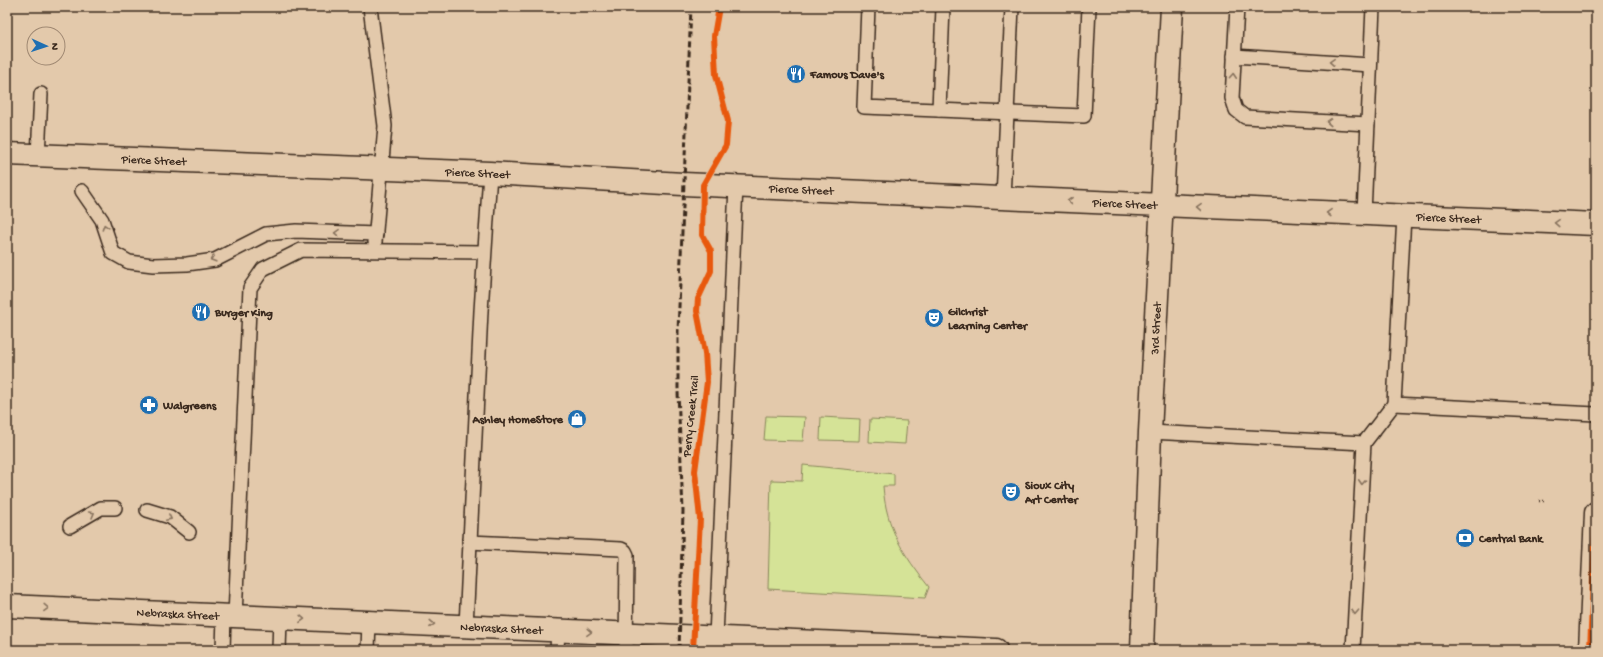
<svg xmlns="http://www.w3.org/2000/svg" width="1603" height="657" font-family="'Gochi Hand',sans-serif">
<rect width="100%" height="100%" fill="#e3c9ab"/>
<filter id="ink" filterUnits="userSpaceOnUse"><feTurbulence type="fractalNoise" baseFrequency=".025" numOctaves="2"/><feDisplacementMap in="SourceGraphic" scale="8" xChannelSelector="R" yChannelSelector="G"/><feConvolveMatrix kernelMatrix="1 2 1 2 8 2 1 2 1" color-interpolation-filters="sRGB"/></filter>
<g filter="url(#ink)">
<g fill="#d5e397" stroke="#88865a">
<path d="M766 416 805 417 803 441 764 440Z"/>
<path d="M821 417 860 419 859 441 820 440Z"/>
<path d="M870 419 907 421 905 444 869 442Z"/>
<path d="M803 465 894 474V486H883C886 528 903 554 929 587L925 598 768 589 771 480 802 481Z"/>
</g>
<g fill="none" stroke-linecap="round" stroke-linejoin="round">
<g stroke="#3b2a1e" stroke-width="16">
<g id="service">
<path d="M370 7 385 126 375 242"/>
<path d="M868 7 864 107 1084 116 1089 7"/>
<path d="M1237 7 1232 98 1236 110 1245 117 1368 124"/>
<path d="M1234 56 1370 65"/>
<path d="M939 110 943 7"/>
<path d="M38 156 41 94"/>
<path d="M82 191 102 220 113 253 129 262 153 265 187 264 215 260 266 234 296 231 376 234"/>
<path d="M1003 198 1012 7"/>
<path d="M1364 214 1373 7"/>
<path d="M1404 216 1394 404 1596 414"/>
<path d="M1150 432 1364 443 1394 404"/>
<path d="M147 510 170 517 189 532"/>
<path d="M70 526 101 508H115"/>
<path d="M469 542 621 549 625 551 627 555 626 650"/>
<path d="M235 616 250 288 263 269 301 250 484 252"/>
<path d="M466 626 481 311 490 173"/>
<path d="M716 637 736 186"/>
<path d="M223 650 224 615"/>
<path d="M279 650 280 618"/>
<path d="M368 650 369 621"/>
<path d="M557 650 558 630"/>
<path d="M1353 650 1364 443"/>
</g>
</g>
<g stroke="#3b2a1e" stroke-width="25">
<path id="minor" d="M1590 650 1596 513"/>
</g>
<g stroke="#3b2a1e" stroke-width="25">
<g id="secondary">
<path id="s1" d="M7 154 490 173 683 184 1596 224"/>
<path id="s2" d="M7 606 996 650"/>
<path id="s3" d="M1142 650 1150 432 1172 7"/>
</g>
</g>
<path stroke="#3b2a1e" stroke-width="2.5" stroke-dasharray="1 3" stroke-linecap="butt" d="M1539 501H1545"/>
<use href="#service" stroke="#e3c9ab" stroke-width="13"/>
<use href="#minor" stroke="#e3c9ab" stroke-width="22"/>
<use href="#secondary" stroke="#e3c9ab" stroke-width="22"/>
<path stroke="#3b2a1e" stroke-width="3" stroke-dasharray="6 3" stroke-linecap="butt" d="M679 650 683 511 678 392V332L691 7"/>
<g stroke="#e3c9ab" stroke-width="8">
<g id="cycleway">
<path d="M693 650 700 519 695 471 707 382 705 353 697 311 698 299 711 271V251L702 235 703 185 726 145 728 121 716 75 714 36 719 7"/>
<path d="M1590 650 1596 513"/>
</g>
</g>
<use href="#cycleway" stroke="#e8590c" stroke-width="6"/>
</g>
<defs><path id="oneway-chevron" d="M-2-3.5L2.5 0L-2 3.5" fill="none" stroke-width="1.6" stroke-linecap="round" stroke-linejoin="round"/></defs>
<g stroke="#87725d">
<use href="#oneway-chevron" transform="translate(1332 62) rotate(-176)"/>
<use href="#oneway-chevron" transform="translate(1233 76) rotate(-86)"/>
<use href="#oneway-chevron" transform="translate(1329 122) rotate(-177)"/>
<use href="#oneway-chevron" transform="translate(1070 201) rotate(-177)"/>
<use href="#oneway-chevron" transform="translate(1199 207) rotate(-178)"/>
<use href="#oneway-chevron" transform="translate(1329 213) rotate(-178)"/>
<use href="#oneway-chevron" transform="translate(1557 223) rotate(-177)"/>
<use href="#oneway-chevron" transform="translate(105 227) rotate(-108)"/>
<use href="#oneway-chevron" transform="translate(337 233) rotate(-178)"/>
<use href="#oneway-chevron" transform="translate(213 259) rotate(164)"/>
<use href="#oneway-chevron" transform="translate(1362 482) rotate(93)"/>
<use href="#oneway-chevron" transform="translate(92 514) rotate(-30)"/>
<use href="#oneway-chevron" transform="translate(169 518) rotate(27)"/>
<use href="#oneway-chevron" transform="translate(46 608) rotate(2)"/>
<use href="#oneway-chevron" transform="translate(1355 612) rotate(93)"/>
<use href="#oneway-chevron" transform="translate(302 619) rotate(2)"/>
<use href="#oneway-chevron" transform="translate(432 624) rotate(3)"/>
<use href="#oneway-chevron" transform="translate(589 632) rotate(3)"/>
</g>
</g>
<defs>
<g id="restaurant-disc" transform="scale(1)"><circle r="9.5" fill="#1f6fb2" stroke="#e3c9ab"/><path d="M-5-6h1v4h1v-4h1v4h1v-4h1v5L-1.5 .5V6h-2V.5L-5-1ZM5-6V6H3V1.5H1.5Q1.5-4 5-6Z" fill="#fff"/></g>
<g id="theatre-disc" transform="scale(1)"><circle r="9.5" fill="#1f6fb2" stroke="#e3c9ab"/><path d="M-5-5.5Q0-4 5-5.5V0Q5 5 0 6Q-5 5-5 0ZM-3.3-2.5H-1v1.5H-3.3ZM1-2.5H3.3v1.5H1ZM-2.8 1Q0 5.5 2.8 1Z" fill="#fff"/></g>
<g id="pharmacy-disc" transform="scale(1)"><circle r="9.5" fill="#1f6fb2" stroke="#e3c9ab"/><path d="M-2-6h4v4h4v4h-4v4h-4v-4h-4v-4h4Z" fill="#fff"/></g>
<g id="shop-disc" transform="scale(1)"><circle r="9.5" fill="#1f6fb2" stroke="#e3c9ab"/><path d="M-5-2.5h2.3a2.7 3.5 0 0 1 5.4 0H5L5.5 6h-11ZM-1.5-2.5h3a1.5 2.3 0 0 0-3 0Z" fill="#fff"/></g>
<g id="bank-disc" transform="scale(1)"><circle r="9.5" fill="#1f6fb2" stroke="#e3c9ab"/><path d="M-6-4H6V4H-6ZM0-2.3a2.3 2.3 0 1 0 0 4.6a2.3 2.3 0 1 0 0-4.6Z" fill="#fff"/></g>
</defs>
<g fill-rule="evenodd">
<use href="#restaurant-disc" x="796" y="74"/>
<use href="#restaurant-disc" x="201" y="312"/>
<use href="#theatre-disc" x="934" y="318"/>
<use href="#pharmacy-disc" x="149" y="405"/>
<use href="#shop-disc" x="577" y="419"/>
<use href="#theatre-disc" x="1011" y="492"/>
<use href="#bank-disc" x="1465" y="538"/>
</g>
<g text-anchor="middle" stroke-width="4" stroke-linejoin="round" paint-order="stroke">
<g font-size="12" font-weight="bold" fill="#3b2a1e" stroke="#e3c9ab" text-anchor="start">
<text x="810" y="78">Famous Dave's</text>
<text x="948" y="315">Gilchrist<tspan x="948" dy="14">Learning Center</tspan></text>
<text x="215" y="316">Burger King</text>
<text x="163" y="409">Walgreens</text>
<text x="563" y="423" text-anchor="end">Ashley HomeStore</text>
<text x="1025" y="489">Sioux City<tspan x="1025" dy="14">Art Center</tspan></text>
<text x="1479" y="542">Central Bank</text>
</g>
<g font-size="12" fill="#3b2a1e" stroke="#e3c9ab">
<text dy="4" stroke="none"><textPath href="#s1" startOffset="147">Pierce Street</textPath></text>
<text dy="4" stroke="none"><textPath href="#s1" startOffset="471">Pierce Street</textPath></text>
<text dy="4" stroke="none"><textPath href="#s1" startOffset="795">Pierce Street</textPath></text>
<text dy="4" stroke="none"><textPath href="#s1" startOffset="1119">Pierce Street</textPath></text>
<text dy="4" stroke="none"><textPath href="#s1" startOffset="1443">Pierce Street</textPath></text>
<text dy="4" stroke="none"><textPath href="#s3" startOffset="322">3rd Street</textPath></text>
<text transform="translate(690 416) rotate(-84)" y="4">Perry Creek Trail</text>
<text dy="4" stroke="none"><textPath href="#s2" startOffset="171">Nebraska Street</textPath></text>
<text dy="4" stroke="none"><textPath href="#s2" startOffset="495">Nebraska Street</textPath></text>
</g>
</g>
<rect width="1603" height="657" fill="none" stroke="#e3c9ab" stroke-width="24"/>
<rect x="12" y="12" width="1579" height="633" fill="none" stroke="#3b2a1e" stroke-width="1.5" filter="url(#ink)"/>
<g transform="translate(46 46) rotate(93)"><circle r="19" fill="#e3c9ab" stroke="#a08973"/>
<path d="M0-3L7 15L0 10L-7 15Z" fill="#1f6fb2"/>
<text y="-6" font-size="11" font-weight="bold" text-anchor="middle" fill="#3b2a1e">N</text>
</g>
</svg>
